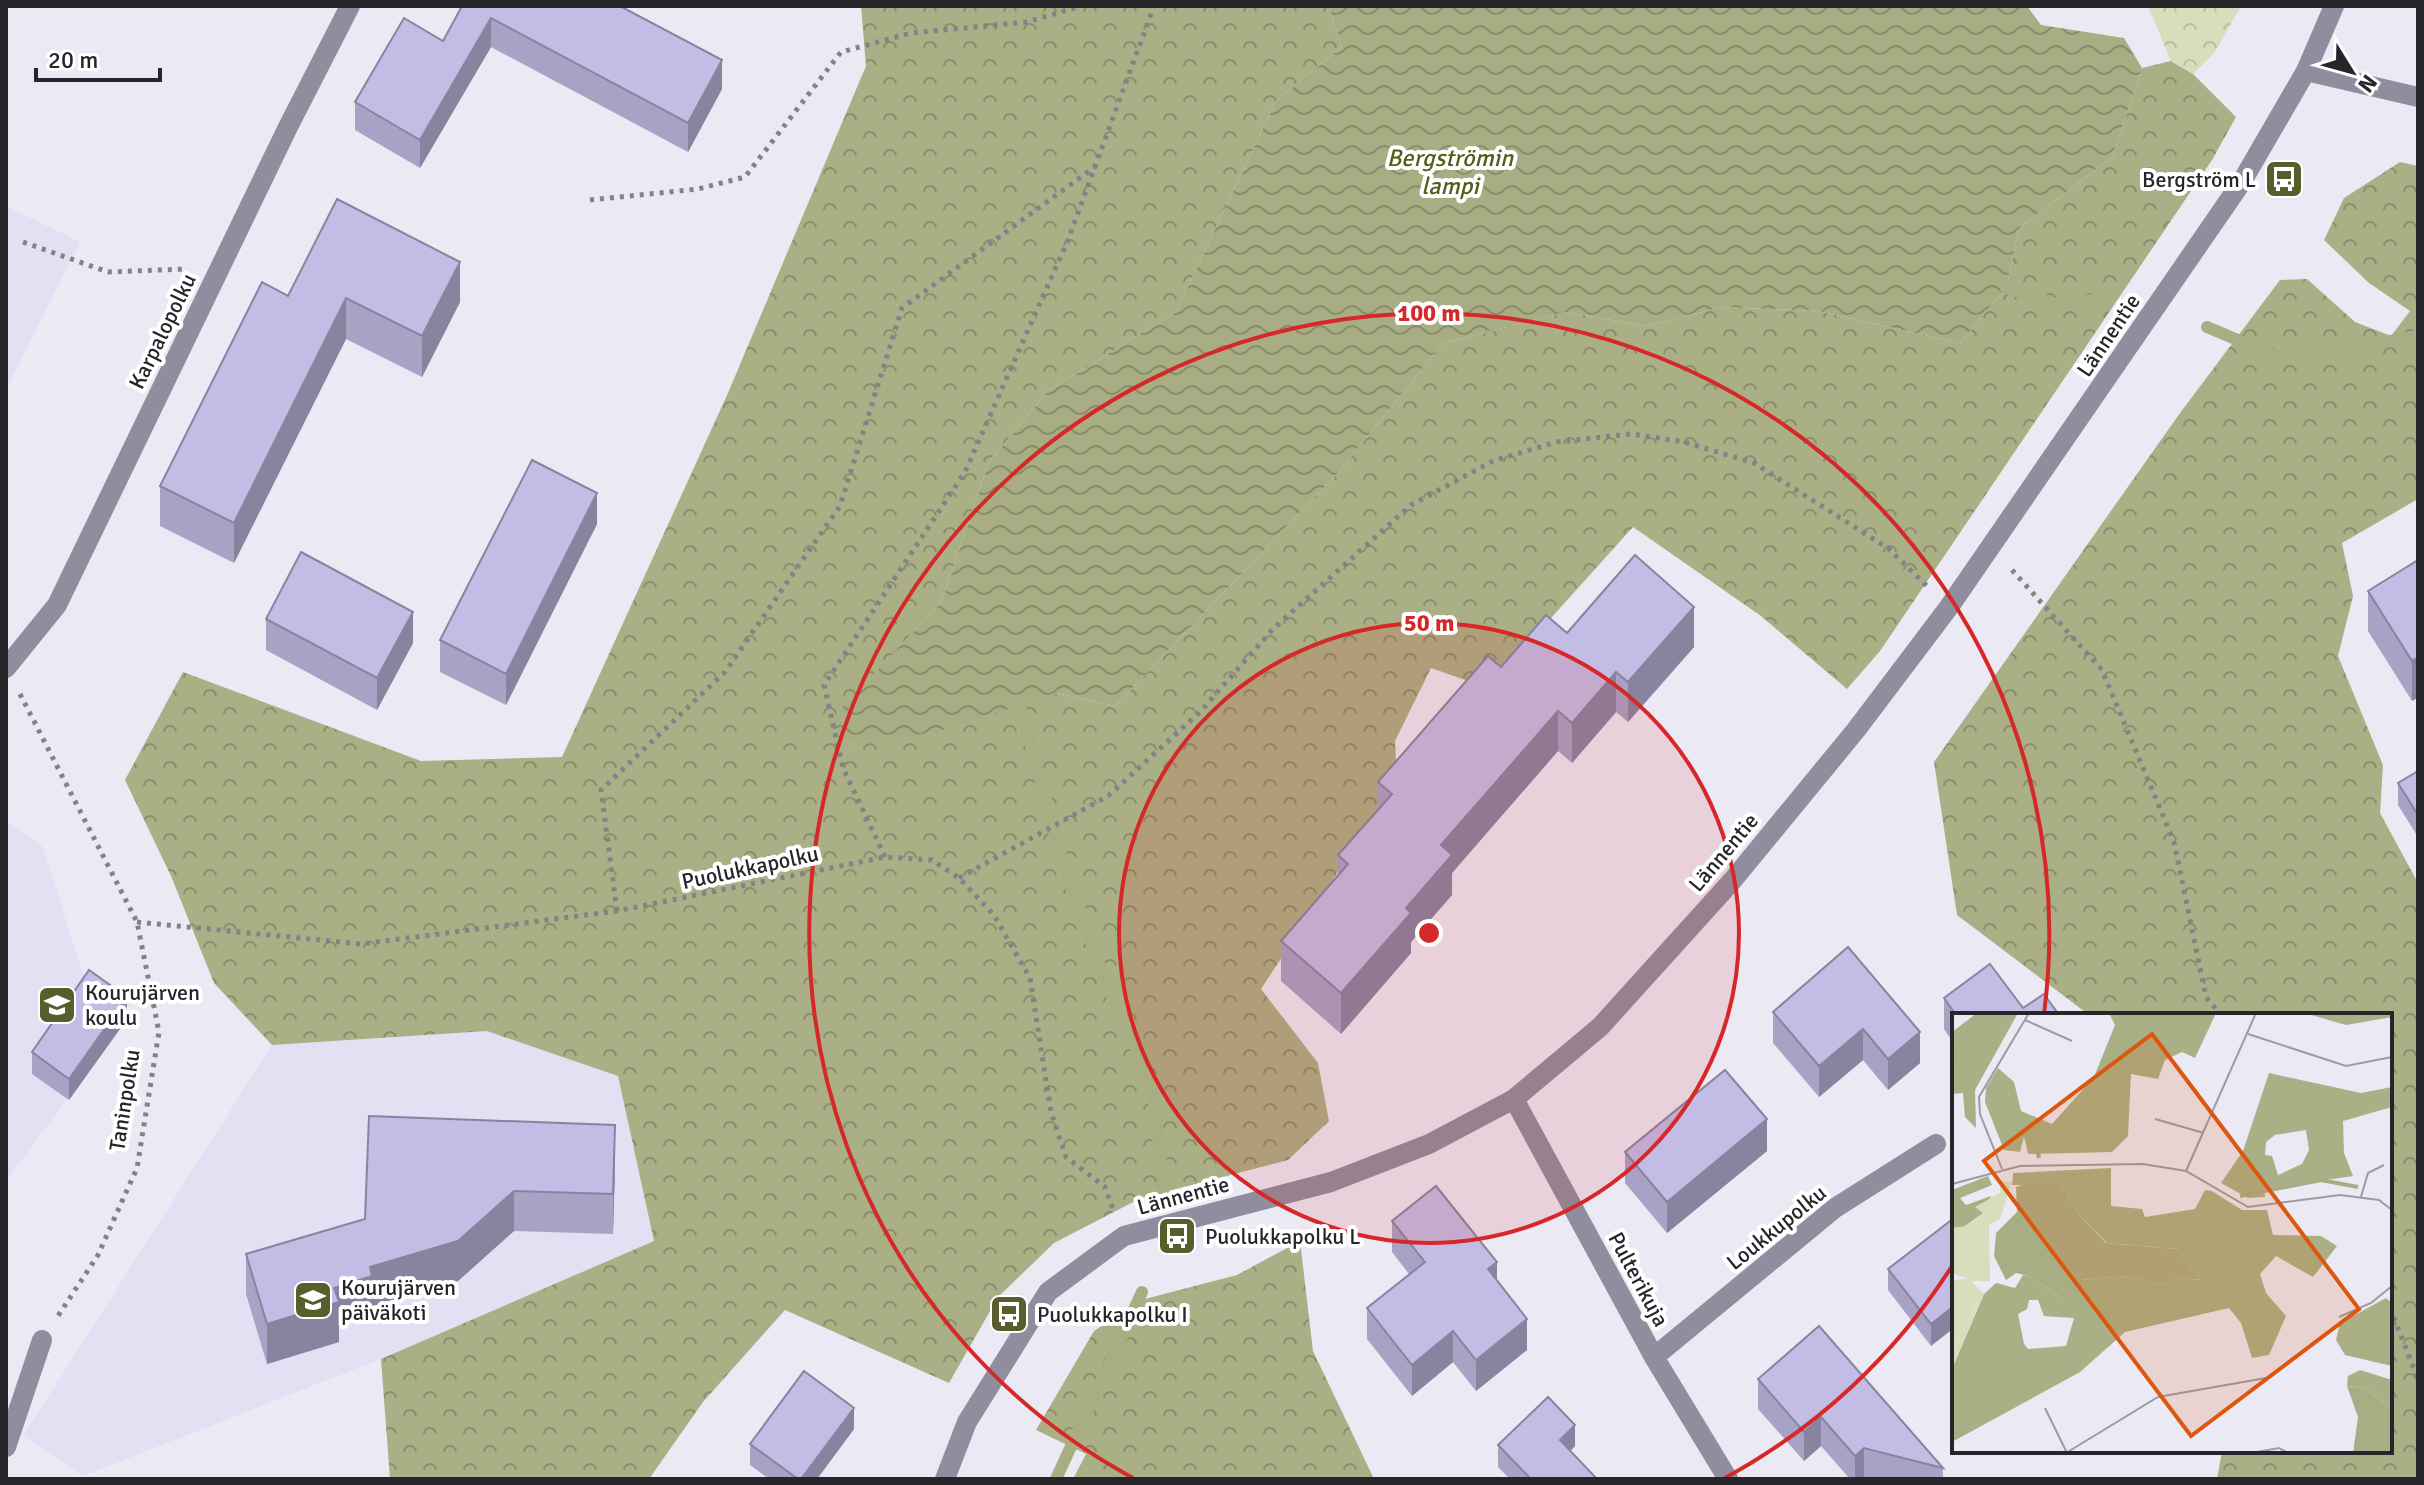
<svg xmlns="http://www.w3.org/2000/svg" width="2424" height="1485" font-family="Signika,sans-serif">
<defs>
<pattern id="forest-crowns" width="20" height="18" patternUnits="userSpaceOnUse" patternTransform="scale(2)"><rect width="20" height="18" fill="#aaaf85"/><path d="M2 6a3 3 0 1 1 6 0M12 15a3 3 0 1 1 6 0" fill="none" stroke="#8a8e6d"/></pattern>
<pattern id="park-crowns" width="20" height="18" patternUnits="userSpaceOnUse" patternTransform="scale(2)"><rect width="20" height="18" fill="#d9ddbc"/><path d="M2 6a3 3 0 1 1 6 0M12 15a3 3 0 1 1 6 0" fill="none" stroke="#babea2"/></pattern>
<pattern id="water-waves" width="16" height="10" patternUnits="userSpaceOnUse" patternTransform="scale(2)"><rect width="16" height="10" fill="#a9ad83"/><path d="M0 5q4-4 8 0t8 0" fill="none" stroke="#898d6b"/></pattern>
</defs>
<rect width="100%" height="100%" fill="#ebe9f4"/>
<g fill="#e3e0f3">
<path d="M6 206 80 242 6 390Z"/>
<path d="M6 820 42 846 89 992 127 1019 6 1181Z"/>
<path d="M487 1031 618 1076 654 1241 381 1359 83 1476 23 1436 272 1045Z"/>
</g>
<g fill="url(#forest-crowns)">
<path d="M861 6H1329L1342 47 1276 101 1176 312 1048 391 989 462 942 601 828 724 855 746 1056 693 1115 706 1337 474 1443 343 1566 312 1646 326 1722 307 1818 311 1960 343 2006 288 2019 228 2112 157 2142 68 2171 61 2193 74 2236 117 2212 160 1880 651 1847 689 1761 616 1633 527 1488 688 1431 668 1395 741 1397 782 1261 989 1318 1063 1329 1121 1288 1160 1141 1198 1054 1243 998 1297 949 1383 785 1310 703 1402 649 1479H390L381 1359 654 1241 618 1076 487 1031 272 1045 214 983 171 876 125 780 183 672 421 761 562 757 728 393 866 66Z"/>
<path d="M2400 162 2418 166V499L2342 543 2353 596 2338 656 2383 765 2380 813 2418 883V1479H2217L2222 1451H2390V1015H2089L1957 915 1934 762 2180 413 2280 280 2307 279 2355 322 2391 336 2410 311 2369 283 2324 240 2344 198Z"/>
<path d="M1300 1241 1313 1351 1374 1479H1073L1086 1454 1036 1430 1094 1331 1141 1300 1237 1275Z"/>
</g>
<path fill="url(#park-crowns)" d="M2148 6H2241L2215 52 2193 74 2171 61Z"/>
<path fill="url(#water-waves)" d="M1329 6H2027L2041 25 2124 38 2142 68 2112 157 2019 228 2006 288 1960 343 1818 311 1722 307 1646 326 1566 312 1443 343 1337 474 1115 706 1056 693 948 729 855 746 827 724 942 601 989 462 1048 391 1176 312 1276 101 1342 47Z"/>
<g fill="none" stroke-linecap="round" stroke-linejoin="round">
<g stroke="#a9ad83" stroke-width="12">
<path d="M2006 288 2056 304 2102 299"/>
<path d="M2207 327 2273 355 2332 352 2418 336"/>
<path d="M1020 705 1061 857 1102 973 1153 1087 1164 1193"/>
<path d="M1056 1479 1142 1292"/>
</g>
<g stroke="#838289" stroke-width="5" stroke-dasharray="4 6" stroke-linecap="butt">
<path d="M590 200 698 189 745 177 841 52 911 33 1027 22 1081 6"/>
<path d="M23 242 108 272 187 269"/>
<path d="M2012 570 2102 670 2174 842 2206 997 2221 1015"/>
<path d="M20 694 137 922 159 1032 137 1168 98 1255 58 1316"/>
<path d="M885 857 843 768 824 685 965 472 1068 240 1154 6"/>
<path d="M959 878 1108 796 1200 712 1273 629 1411 505 1493 461 1556 442 1631 434 1684 442 1754 463 1889 549 1928 587"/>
<path d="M617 911 601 790 725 672 840 506 902 308 1096 166"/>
<path d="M137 922 361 944 617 911 885 857 932 860 959 878 994 915 1030 978 1051 1112 1066 1157 1105 1187 1113 1209"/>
<path d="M2390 1308 2418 1379"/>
</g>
<g stroke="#908d9e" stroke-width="20">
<path d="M2306 71 2418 97"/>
<path d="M6 668 57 605 288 127 350 6"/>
<path d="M1514 1099 1654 1357 1728 1479"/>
<path d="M1654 1357 1835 1208 1936 1144"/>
<path d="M6 1447 42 1340"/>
<path d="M945 1479 967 1422 1048 1292 1124 1236 1331 1182 1429 1144 1514 1099 1600 1027 1732 881 1856 730 1949 607 2241 183 2306 71 2334 6"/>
</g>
</g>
<g fill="#a8a2c5">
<path d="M462 6 722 89 688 152 491 47 420 168 355 130V102L443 41Z"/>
<path d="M288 296 460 302 422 377 346 339 234 563 160 526V486Z"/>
<path d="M597 524 506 705 440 672V640Z"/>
<path d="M2418 560 2412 701 2368 631V591Z"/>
<path d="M266 619 413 643 377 710 266 650Z"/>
<path d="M1567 633 1694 647 1628 722 1616 712 1572 763 1558 751 1452 873V895L1411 942V953L1341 1034 1281 981V941L1338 875V855L1378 810V782L1501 667Z"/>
<path d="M2418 771V837L2398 805V783Z"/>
<path d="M1848 947 1920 1063 1888 1090 1863 1060 1819 1097 1773 1043V1012Z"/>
<path d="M1944 998 2023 1008 2059 1015H1954V1044L1944 1029Z"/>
<path d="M127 1019 69 1100 32 1074V1052Z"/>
<path d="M1767 1151 1667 1233 1625 1183V1152Z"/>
<path d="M615 1165 613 1234 514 1231 458 1281 372 1306V1316L339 1326V1342L267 1364 246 1294V1254Z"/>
<path d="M1954 1218 1931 1346 1888 1290V1269Z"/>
<path d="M1392 1221 1497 1281 1527 1350 1476 1391 1453 1362 1412 1396 1367 1339V1308L1409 1274 1392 1252Z"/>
<path d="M1758 1379 1943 1468V1479H1870L1864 1477 1862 1479H1850L1821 1446 1804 1461 1758 1409Z"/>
<path d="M854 1429 817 1479H769L750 1465V1444Z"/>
<path d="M1498 1445 1575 1446 1570 1451 1597 1479H1510L1498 1467Z"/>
</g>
<g fill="#8884a0">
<path d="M491 18V47L420 168V140Z"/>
<path d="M722 60V89L688 152V123Z"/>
<path d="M460 262V302L422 377V336Z"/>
<path d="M346 298V339L234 563V523Z"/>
<path d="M597 493V524L506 705V674Z"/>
<path d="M1694 607V647L1628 722V682Z"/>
<path d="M413 612V643L377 710V678Z"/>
<path d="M2418 657V698L2412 701V661Z"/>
<path d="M1616 672V712L1572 763V723Z"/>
<path d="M1558 711V751L1452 873V895L1411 942V953L1341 1034V993L1406 908 1441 845Z"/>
<path d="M127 997V1019L69 1100V1079Z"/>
<path d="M1863 1029V1060L1819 1097V1066Z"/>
<path d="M1920 1032V1063L1888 1090V1059Z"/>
<path d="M1767 1119V1151L1667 1233V1202Z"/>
<path d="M615 1125V1165L613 1234V1194Z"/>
<path d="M514 1191V1231L458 1281 372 1306V1316L339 1326V1342L267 1364V1324L334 1288 370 1267Z"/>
<path d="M1497 1262V1293L1488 1269Z"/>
<path d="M1954 1306V1328L1931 1346V1324Z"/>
<path d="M1527 1319V1350L1476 1391V1360Z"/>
<path d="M1453 1331V1362L1412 1396V1365Z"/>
<path d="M854 1408V1429L817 1479H801Z"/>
<path d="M1821 1417V1446L1804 1461V1432Z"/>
<path d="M1575 1425V1446L1560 1462V1440Z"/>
<path d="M1864 1448V1477L1862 1479H1855V1456Z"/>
</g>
<g fill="#c3bce5" stroke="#8884a0" stroke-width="2">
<path d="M462 6H620L722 60 688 123 491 18 420 140 355 102 404 18 443 41Z"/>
<path d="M337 199 460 262 422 336 346 298 234 523 160 486 262 282 288 296Z"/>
<path d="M532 460 597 493 506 674 440 640Z"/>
<path d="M301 552 413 612 377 678 266 619Z"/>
<path d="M1635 555 1694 607 1628 682 1616 672 1572 723 1558 711 1441 845 1452 855 1406 908 1411 913 1341 993 1281 941 1348 864 1338 855 1392 794 1378 782 1488 656 1501 667 1546 615 1567 633Z"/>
<path d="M2418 560V657L2412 661 2368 591Z"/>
<path d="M2418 771V815L2398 783Z"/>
<path d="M1848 947 1920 1032 1888 1059 1863 1029 1819 1066 1773 1012Z"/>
<path d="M1990 964 2023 1008 2044 994 2059 1015H1956L1944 998Z"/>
<path d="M89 970 127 997 69 1079 32 1052Z"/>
<path d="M1725 1070 1767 1119 1667 1202 1625 1152Z"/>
<path d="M369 1116 615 1125 613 1194 514 1191 458 1241 370 1267 372 1276 334 1288 339 1302 267 1324 246 1254 365 1219Z"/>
<path d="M1436 1186 1497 1262 1488 1269 1527 1319 1476 1360 1453 1331 1412 1365 1367 1308 1425 1262 1392 1221Z"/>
<path d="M1954 1218V1306L1931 1324 1888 1269Z"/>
<path d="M1819 1326 1943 1468 1864 1448 1855 1456 1821 1417 1804 1432 1758 1379Z"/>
<path d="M804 1371 854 1408 801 1479H798L750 1444Z"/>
<path d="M1548 1397 1575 1425 1560 1440 1597 1479H1531L1498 1445Z"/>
</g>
<circle cx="1429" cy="933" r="310" fill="#d62828" fill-opacity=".12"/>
<g fill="none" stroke="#d62828" stroke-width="4">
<circle cx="1429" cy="933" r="310"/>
<path d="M1952 1266A620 620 0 0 1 1725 1478M1133 1478A620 620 0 1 1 2044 1014"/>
</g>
<defs>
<g id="bus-square" transform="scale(2)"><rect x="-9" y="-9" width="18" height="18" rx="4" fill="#595d2b" stroke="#fff"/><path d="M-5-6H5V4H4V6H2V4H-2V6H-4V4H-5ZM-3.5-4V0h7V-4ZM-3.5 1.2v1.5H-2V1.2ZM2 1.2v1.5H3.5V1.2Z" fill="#fff"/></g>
<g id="school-square" transform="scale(2)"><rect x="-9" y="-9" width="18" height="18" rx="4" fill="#595d2b" stroke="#fff"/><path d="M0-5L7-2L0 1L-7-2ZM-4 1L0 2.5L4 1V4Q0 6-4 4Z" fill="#fff"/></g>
</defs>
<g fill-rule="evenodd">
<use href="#bus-square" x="2284" y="179"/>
<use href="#school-square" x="57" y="1005"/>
<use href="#bus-square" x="1177" y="1236"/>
<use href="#school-square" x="313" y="1300"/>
<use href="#bus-square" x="1009" y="1314"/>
</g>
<g text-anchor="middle" stroke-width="8" stroke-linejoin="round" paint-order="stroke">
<g font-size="22" fill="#26262a" stroke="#fff" text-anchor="start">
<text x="2256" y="187" text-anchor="end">Bergström L</text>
<text x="85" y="1000">Kourujärven<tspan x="85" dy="25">koulu</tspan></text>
<text x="1205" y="1244">Puolukkapolku L</text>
<text x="341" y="1295">Kourujärven<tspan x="341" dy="25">päiväkoti</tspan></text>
<text x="1037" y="1322">Puolukkapolku I</text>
</g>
<g font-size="22" fill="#26262a" stroke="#fff">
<text transform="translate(162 331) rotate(-64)" y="8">Karpalopolku</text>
<text transform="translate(2108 335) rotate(-56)" y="8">Lännentie</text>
<text transform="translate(1723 852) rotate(-50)" y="8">Lännentie</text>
<text transform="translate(750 867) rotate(-12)" y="8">Puolukkapolku</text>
<text transform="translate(124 1100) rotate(-81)" y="8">Taninpolku</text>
<text transform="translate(1183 1195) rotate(-15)" y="8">Lännentie</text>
<text transform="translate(1776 1227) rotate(-39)" y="8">Loukkupolku</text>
<text transform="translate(1639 1279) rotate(62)" y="8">Pulterikuja</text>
</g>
<g font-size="24" font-style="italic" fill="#585c19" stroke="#fff">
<text x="1450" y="166">Bergströmin<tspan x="1450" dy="28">lampi</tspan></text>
</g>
</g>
<g transform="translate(1952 1013)">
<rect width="440" height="440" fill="#ebe9f4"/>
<path d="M25 0H66L23 77 24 115 13 104 11 80 0 81V19ZM157 0H264L243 45 230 39 213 47 206 66 179 61 176 123 160 139 76 141 72 123 68 139 52 137 33 89 34 75 46 55 62 69 69 98 100 111 142 64 163 12ZM352 0H440V4L394 12ZM317 60 409 80 440 74V94L391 108 392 140 401 163 312 176 313 184 296 185 269 170 291 138ZM354 117 357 137 350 151 326 162 320 143 313 142 314 129 323 122ZM159 155V193L190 196 193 204 243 196 253 177 260 178 290 197H315L321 222 369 223 385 233 361 264 324 243 308 261 314 280 334 303 317 342 300 345 289 310 277 295 173 319 128 359 0 429V356L32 281 44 270 63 275 71 262 77 263 113 287 130 267 174 263 207 272 227 265 250 267 224 236 155 230 127 202 110 172H60L61 160ZM77 287H86L92 303 122 305 114 333 76 336 72 331 66 301 75 296ZM36 163 40 172 8 185 14 192 39 183 31 200 9 216 0 215V177ZM434 285 440 290V353L393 342 384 327 388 310ZM408 357 440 367V396L414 376 395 373 396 363Z" fill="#aaaf85" fill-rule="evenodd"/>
<path d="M60 168 48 206 37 212 38 268H19L32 281 0 356V341L26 288 0 275V267L16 266 0 260V215L15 213 31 200 23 194 48 180V169Z" fill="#d9ddbc"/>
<path d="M0 275 26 287 0 341Z" fill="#d9ddbc"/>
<path d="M76 170 110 172 127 202 154 230 224 236 250 267 227 265 207 272 174 263 130 267V278L113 287 77 263 64 260 54 267 42 243 44 220 65 199 64 174ZM395 373 414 376 440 396V440H401L406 404Z" fill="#a9ad83"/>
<path fill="none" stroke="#a9ad83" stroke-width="4" d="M0 49 27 0M42 69 58 107 85 135 87 145M288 183 369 167 406 174M232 247 275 189"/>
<path fill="none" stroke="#9c9ba3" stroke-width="2" d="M73 7 120 28M296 21 394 53 440 44M203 106 252 120M50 156 28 101 27 84 77 0M234 158 304 0M0 171 68 153 191 151 234 158 296 194 388 182 427 187 440 197M409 184 416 160 432 152M387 304 419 290 440 273M93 395 115 440M114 440 206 384 314 365M299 440 327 435 336 440"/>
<path fill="#de560e" fill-opacity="0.15" stroke="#de560e" stroke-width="4" d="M200 21 407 296 239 423 32 148Z"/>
<rect width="440" height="440" fill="none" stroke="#26262a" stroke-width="4"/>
</g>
<circle cx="1429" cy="933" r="12" fill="#d62828" stroke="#fff" stroke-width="4"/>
<g font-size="24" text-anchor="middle" font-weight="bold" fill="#d62828" stroke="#fff" stroke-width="8" stroke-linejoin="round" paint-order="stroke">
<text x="1429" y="321">100 m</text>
<text x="1429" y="631">50 m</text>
</g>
<rect width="2424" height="1485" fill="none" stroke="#26262a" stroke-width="16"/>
<g transform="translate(2352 72) rotate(127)" stroke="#ffffff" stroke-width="6" paint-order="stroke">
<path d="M0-6L14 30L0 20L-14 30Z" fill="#26262a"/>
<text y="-12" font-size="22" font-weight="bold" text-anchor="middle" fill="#26262a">N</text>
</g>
<path d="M36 68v12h124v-12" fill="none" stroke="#26262a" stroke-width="4"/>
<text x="48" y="68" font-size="24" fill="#26262a" stroke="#ffffff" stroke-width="6" paint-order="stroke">20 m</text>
</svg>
